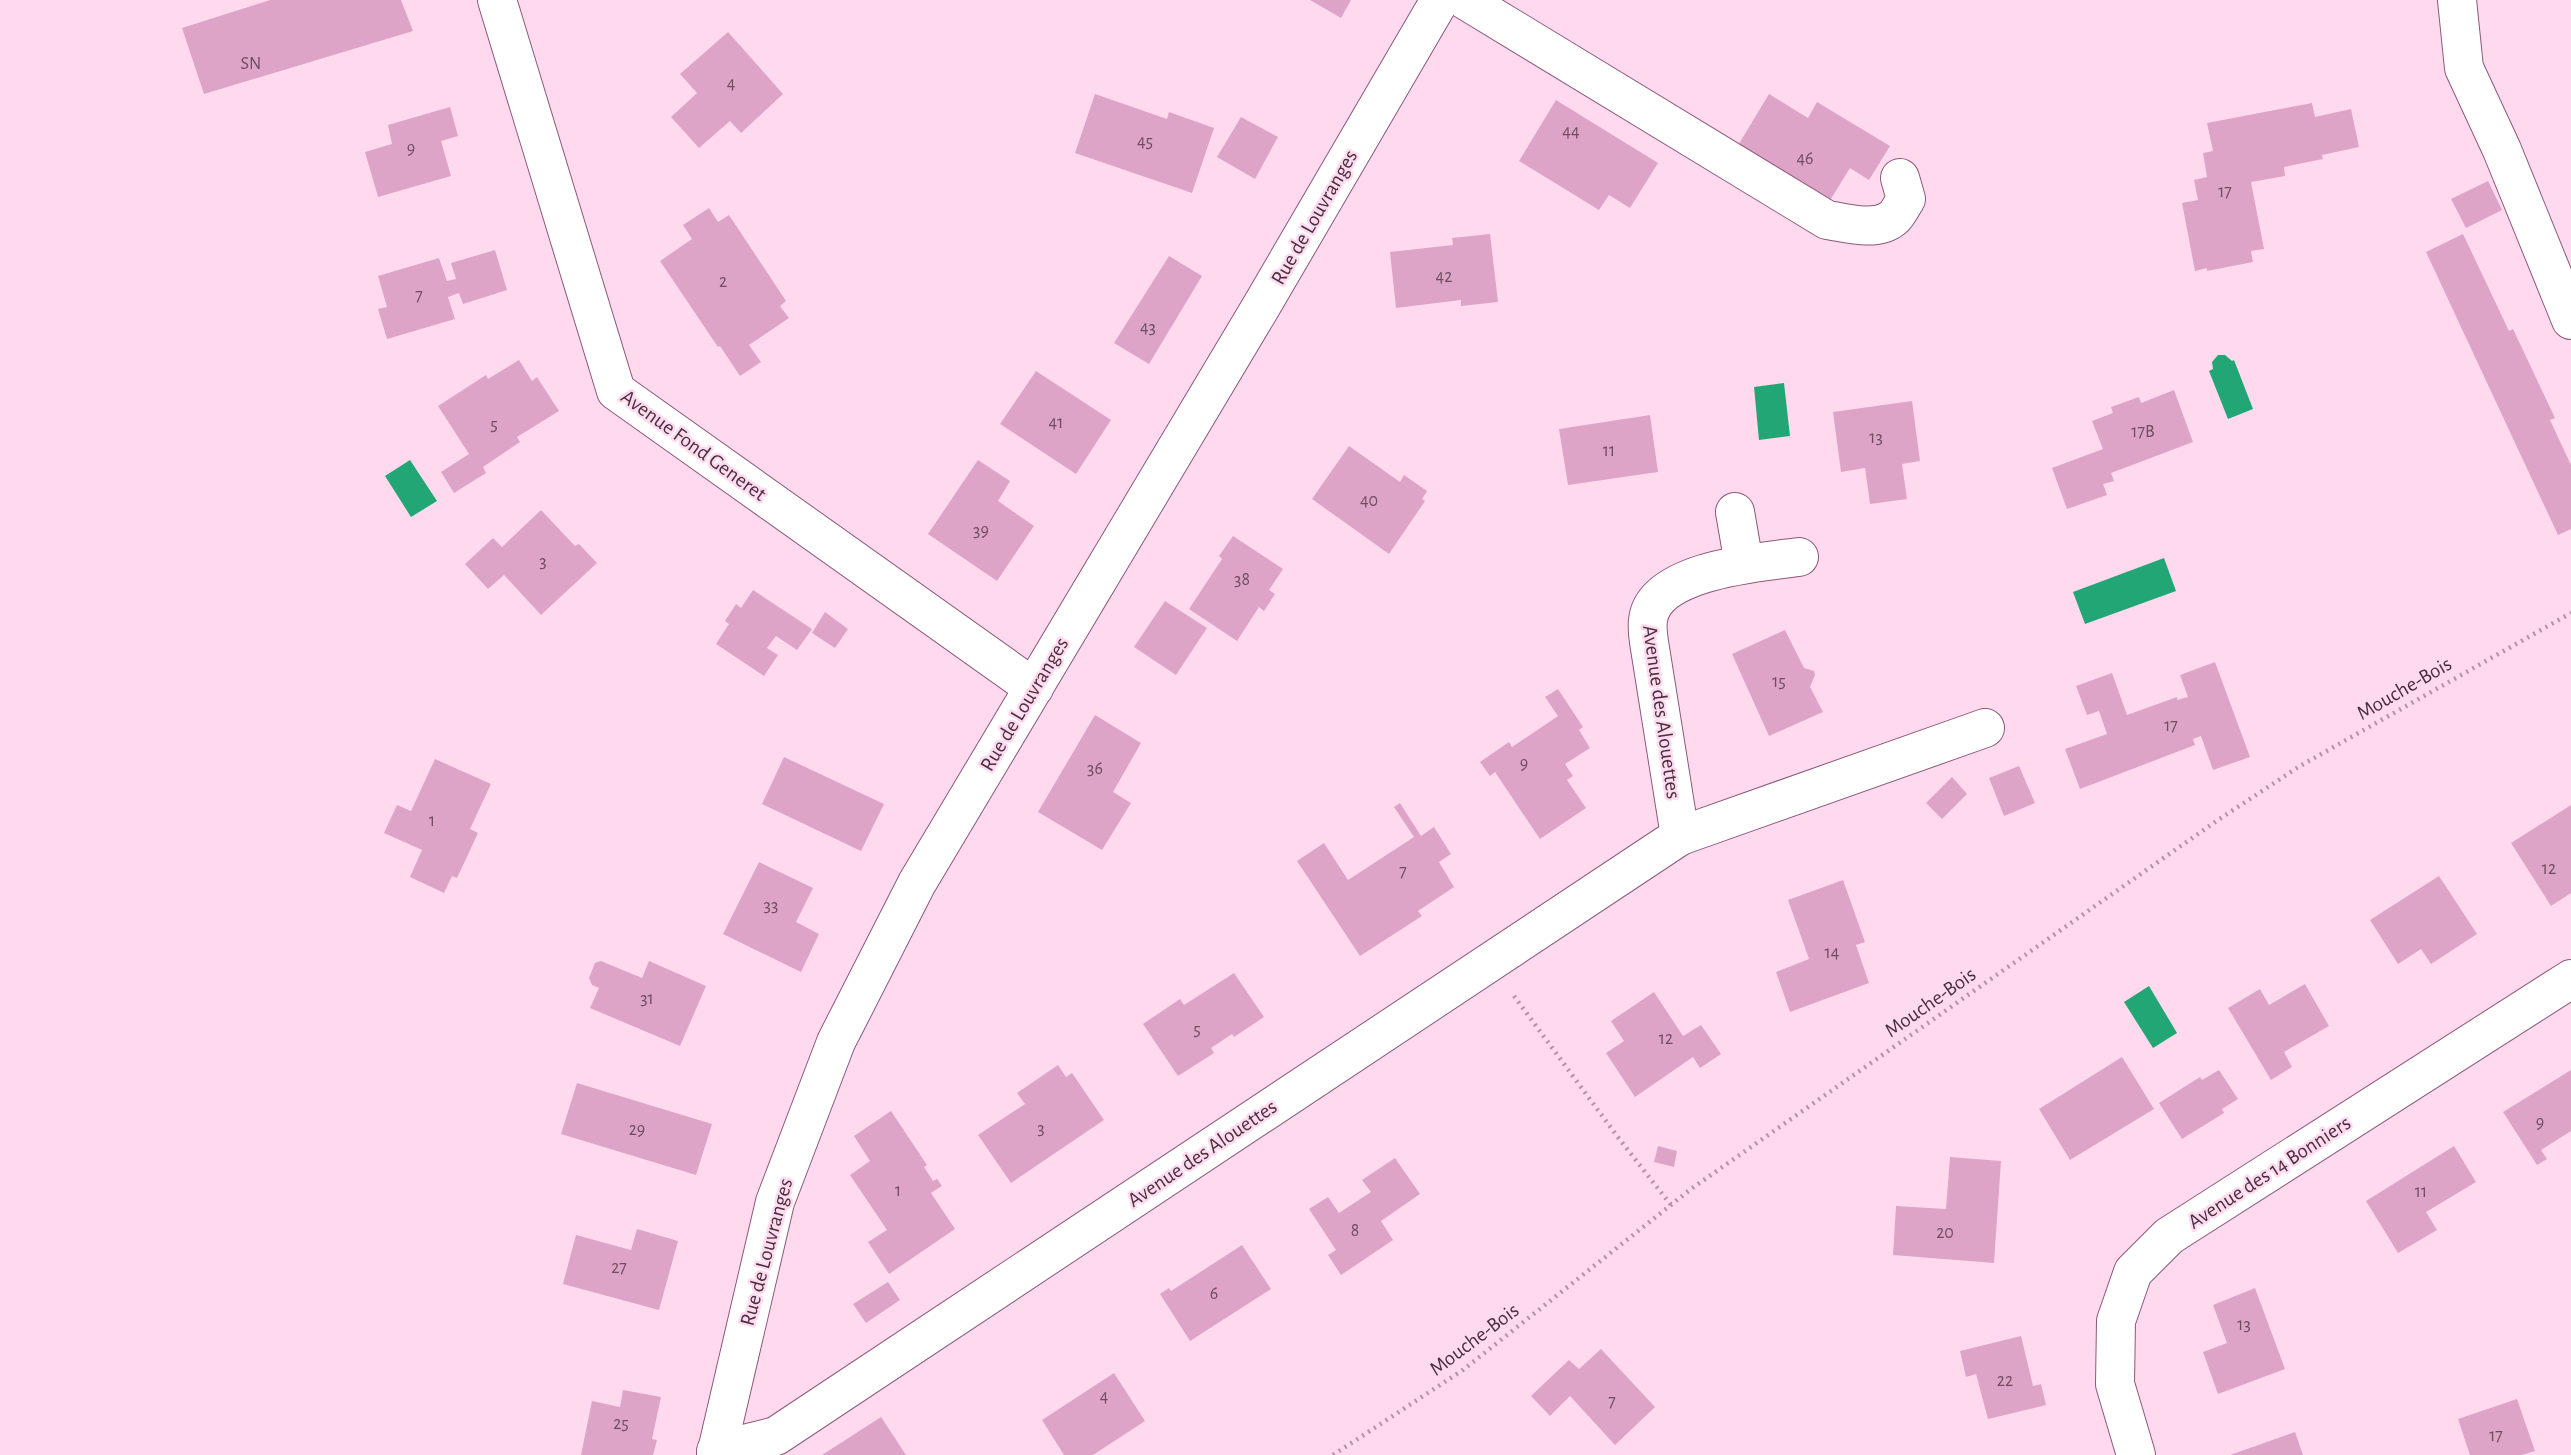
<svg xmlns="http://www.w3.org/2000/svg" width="2571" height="1455" font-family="'Alegreya Sans',sans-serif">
<rect width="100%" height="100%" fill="#ffdaef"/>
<g fill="#22a675">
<path d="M2218 355H2225L2232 361 2234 360 2253 409 2228 419 2209 371 2213 369 2212 362Z"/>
<path d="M1784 383 1790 436 1759 440 1754 387Z"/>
<path d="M410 460 437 501 411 517 385 476Z"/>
<path d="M2164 558 2176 591 2085 624 2073 592Z"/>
<path d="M2149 986 2177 1033 2153 1048 2124 1002Z"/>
</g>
<g fill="#dea4c7">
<path d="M270 0H401L413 31 204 94 182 28Z"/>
<path d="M1310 0H1351L1341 18Z"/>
<path d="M728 32 783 94 741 133 730 121 699 148 671 117 697 93 680 74Z"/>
<path d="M1095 94 1167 119 1169 112 1214 128 1192 193 1075 153Z"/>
<path d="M1769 94 1808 118 1817 102 1890 146 1869 180 1850 168 1829 202 1737 147Z"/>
<path d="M1556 100 1658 163 1630 208 1609 195 1599 210 1519 161Z"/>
<path d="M2312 103 2315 117 2351 109 2359 147 2322 155 2323 159 2284 167 2285 176 2251 182 2264 249 2251 251 2253 262 2207 271V268L2195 271 2182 203 2198 200 2194 180 2207 177 2203 153 2213 151 2207 123Z"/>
<path d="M450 107 458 136 441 141 451 176 378 197 365 152 392 144 388 125Z"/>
<path d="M1241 117 1278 137 1255 179 1217 157Z"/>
<path d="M2488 181 2502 210 2466 228 2451 199Z"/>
<path d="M709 208 718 222 729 215 786 301 780 306 789 318 749 345 761 362 740 376 720 346 718 347 660 261 692 239 683 225Z"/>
<path d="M1490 234 1498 302 1461 306V300L1396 308 1390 252 1453 245 1452 238Z"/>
<path d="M2463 234 2509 331 2513 329 2555 418 2550 420 2571 465V529L2558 535 2426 252Z"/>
<path d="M495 250 507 290 463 304 459 293 448 297 455 319 387 339 378 309 387 307 378 276 439 258 447 281 456 279 451 263Z"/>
<path d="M1169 256 1202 276 1149 364 1114 343Z"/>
<path d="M519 360 532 381 537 377 559 411 517 437 520 442 483 467 486 473 454 493 441 472 469 454 438 406 486 375 488 379Z"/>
<path d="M1036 371 1111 420 1076 474 1000 424Z"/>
<path d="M2174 390 2193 442 2111 473 2114 481 2103 484 2107 495 2067 509 2052 468 2103 449 2092 421 2113 413 2111 407 2139 397 2141 403Z"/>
<path d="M1912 401 1920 461 1902 464 1907 499 1870 504 1865 468 1841 472 1833 412Z"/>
<path d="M1650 415 1658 472 1568 485 1559 429Z"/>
<path d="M1349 446 1400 482 1404 475 1427 491 1422 499 1425 501 1389 554 1312 499Z"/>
<path d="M978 460 1010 481 998 501 1034 526 997 581 928 534Z"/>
<path d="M541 510 575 546 579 544 597 563 541 615 504 575 488 589 465 564 493 538 502 547Z"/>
<path d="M1233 536 1283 569 1269 590 1275 594 1264 611 1259 607 1237 641 1189 609 1222 559 1219 556Z"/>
<path d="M753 590 812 629 797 650 776 636 767 648 778 655 764 676 716 644 729 624 725 621 736 604 741 608Z"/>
<path d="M1165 601 1207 628 1176 675 1134 647Z"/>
<path d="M825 612 848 629 835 648 812 633Z"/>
<path d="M1785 630 1804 668 1814 671 1815 675 1810 687 1823 712 1769 736 1732 654Z"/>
<path d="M2215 662 2250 757 2213 770 2201 736 2193 739 2195 745 2080 789 2065 749 2107 734 2099 711 2087 715 2076 686 2112 673 2127 715 2177 697V700L2188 697 2180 675Z"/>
<path d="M1558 689 1583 727 1579 730 1590 748 1565 764 1573 776 1567 780 1586 808 1540 839 1495 772 1490 776 1480 762 1509 742 1512 747 1558 716 1545 697Z"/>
<path d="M1095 715 1141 743 1113 792 1131 803 1102 850 1038 812Z"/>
<path d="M784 757 884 804 861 851 762 804Z"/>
<path d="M435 759 491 784 470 829 478 833 457 878 452 876 444 893 410 877 422 850 384 833 397 805 411 811Z"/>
<path d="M2019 766 2035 803 2004 816 1989 778Z"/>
<path d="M1952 777 1967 794 1942 819 1926 803Z"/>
<path d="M1400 803 1421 836 1434 827 1451 854 1439 862 1454 887 1418 911 1422 916 1360 956 1297 861 1324 843 1348 880 1414 837 1394 807Z"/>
<path d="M2571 805V893L2551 906 2511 843Z"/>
<path d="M759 862 813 888 796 922 819 934 801 972 723 934Z"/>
<path d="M2439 876 2477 934 2431 964 2421 949 2398 964 2370 920Z"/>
<path d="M1843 880 1865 942 1856 945 1869 983 1790 1012 1776 972 1809 959 1788 900Z"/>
<path d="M601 961 642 978 649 961 706 986 680 1046 590 1008 599 988 592 985 589 978 595 963Z"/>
<path d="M1234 973 1264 1017 1234 1037 1232 1034 1211 1048 1214 1053 1178 1076 1143 1024 1180 999 1184 1005Z"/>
<path d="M2305 984 2329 1026 2284 1052 2292 1067 2271 1080 2228 1008 2260 989 2269 1005Z"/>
<path d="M1654 992 1683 1036 1701 1025 1721 1054 1700 1068 1693 1057 1635 1097 1606 1053 1624 1041 1611 1021Z"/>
<path d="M2122 1057 2154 1109 2070 1160 2039 1109Z"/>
<path d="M1058 1065 1066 1077 1072 1073 1104 1120 1011 1183 978 1135 1025 1104 1017 1093Z"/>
<path d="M2219 1070 2238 1099 2222 1109 2224 1113 2182 1139 2159 1103 2200 1077 2202 1080Z"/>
<path d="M2571 1070V1131L2541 1150 2547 1159 2537 1165 2503 1112Z"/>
<path d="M577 1083 712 1124 696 1175 561 1134Z"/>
<path d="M891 1111 927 1165 924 1167 933 1181 937 1179 942 1186 931 1193 955 1229 889 1274 868 1242 887 1230 850 1175 870 1161 854 1136Z"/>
<path d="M1658 1146 1677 1151 1674 1167 1654 1162Z"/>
<path d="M2454 1146 2476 1182 2426 1212 2437 1230 2398 1253 2366 1201Z"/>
<path d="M1950 1157 2001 1161 1994 1263 1893 1255 1896 1206 1946 1209Z"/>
<path d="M1395 1158 1420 1194 1381 1221 1393 1240 1341 1275 1328 1255 1336 1250 1309 1209 1328 1197 1339 1213 1371 1192 1362 1180Z"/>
<path d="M637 1229 678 1241 659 1310 563 1284 576 1235 631 1250Z"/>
<path d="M1242 1245 1271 1289 1190 1341 1160 1294 1169 1288 1171 1291Z"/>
<path d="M888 1282 900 1300 866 1323 853 1304Z"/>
<path d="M2255 1288 2285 1369 2218 1394 2203 1352 2227 1343 2213 1305Z"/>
<path d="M2021 1336 2033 1386 2041 1384 2046 1405 1988 1419 1976 1374 1966 1377 1960 1351Z"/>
<path d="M1601 1349 1655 1407 1615 1445 1570 1396 1550 1416 1531 1396 1569 1360 1579 1369Z"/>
<path d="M1114 1373 1145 1421 1093 1455H1064L1042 1420Z"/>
<path d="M623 1390 661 1397 652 1439 657 1440 653 1455H581L592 1401 620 1407Z"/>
<path d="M2517 1399 2535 1451 2522 1455H2470L2458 1419Z"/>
<path d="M881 1417 906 1455H822Z"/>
<path d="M2295 1432 2303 1455H2230Z"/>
</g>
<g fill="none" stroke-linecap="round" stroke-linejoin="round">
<g stroke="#8d5879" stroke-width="40">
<g id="minor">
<path d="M497 0 616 391 1034 688"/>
<path d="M1465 0 1827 220C1847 223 1876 232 1893 218 1898 214 1902 205 1906 199L1900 178"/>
<path d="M2457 0 2464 68 2502 150 2571 320"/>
<path d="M1735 512 1744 564"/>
<path d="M1680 836 1649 642C1648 635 1647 627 1648 620 1654 570 1760 562 1799 557"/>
<path d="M716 1451 776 1436 1680 836 1985 728"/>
<path d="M716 1455 775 1202 836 1042 917 883 1262 305 1440 0"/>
<path d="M2136 1455 2115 1384 2116 1321 2133 1272 2169 1236 2571 979"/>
</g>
</g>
<g stroke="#b292a4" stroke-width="4.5" stroke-dasharray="2 5" stroke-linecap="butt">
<path d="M1514 996 1617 1136 1671 1205"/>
<path d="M1333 1455 1463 1370 1691 1189 2215 822 2300 766 2571 613"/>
</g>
<use href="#minor" stroke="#fff" stroke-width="38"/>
</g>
<g text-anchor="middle" stroke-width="5" stroke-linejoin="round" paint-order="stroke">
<g font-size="18" fill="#6e4d60">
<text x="251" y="69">SN</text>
<text x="731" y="89">4</text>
<text x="1571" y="137">44</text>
<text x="1145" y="147">45</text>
<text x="411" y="154">9</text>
<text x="1805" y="164">46</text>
<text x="2225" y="197">17</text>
<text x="1444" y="282">42</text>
<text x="723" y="287">2</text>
<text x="419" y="301">7</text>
<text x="1148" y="333">43</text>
<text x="1056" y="428">41</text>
<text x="494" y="430">5</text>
<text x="2143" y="437">17B</text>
<text x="1876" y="443">13</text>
<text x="1609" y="456">11</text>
<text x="1369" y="506">40</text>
<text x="981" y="536">39</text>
<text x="543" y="567">3</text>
<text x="1242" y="585">38</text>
<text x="1779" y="687">15</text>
<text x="2171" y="731">17</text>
<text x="1524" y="769">9</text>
<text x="1095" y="774">36</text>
<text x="432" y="826">1</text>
<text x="2549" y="874">12</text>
<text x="1403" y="877">7</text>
<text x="771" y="911">33</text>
<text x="1832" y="958">14</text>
<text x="647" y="1004">31</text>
<text x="1197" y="1035">5</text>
<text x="1666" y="1044">12</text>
<text x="2540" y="1128">9</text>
<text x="1041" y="1134">3</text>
<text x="637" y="1135">29</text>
<text x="898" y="1196">1</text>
<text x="2421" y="1197">11</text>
<text x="1355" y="1236">8</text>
<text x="1945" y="1238">20</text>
<text x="619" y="1273">27</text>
<text x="1214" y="1299">6</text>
<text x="2244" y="1330">13</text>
<text x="2005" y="1386">22</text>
<text x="1104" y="1402">4</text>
<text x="1612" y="1407">7</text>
<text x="621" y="1429">25</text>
<text x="2496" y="1441">17</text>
</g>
<g font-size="21" fill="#48303e" stroke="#ffdaef">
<text transform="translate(1314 217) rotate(-60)" y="7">Rue de Louvranges</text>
<text transform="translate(694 445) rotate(36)" y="7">Avenue Fond Generet</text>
<text transform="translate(2404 688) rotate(-30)" y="7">Mouche-Bois</text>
<text transform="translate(1024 704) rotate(-59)" y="7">Rue de Louvranges</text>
<text transform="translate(1662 712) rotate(82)" y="7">Avenue des Alouettes</text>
<text transform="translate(1930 1002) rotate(-35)" y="7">Mouche-Bois</text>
<text transform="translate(1202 1153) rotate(-34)" y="7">Avenue des Alouettes</text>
<text transform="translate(2269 1172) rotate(-33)" y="7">Avenue des 14 Bonniers</text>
<text transform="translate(766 1252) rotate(-75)" y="7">Rue de Louvranges</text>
<text transform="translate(1474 1339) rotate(-37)" y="7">Mouche-Bois</text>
</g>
</g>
</svg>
